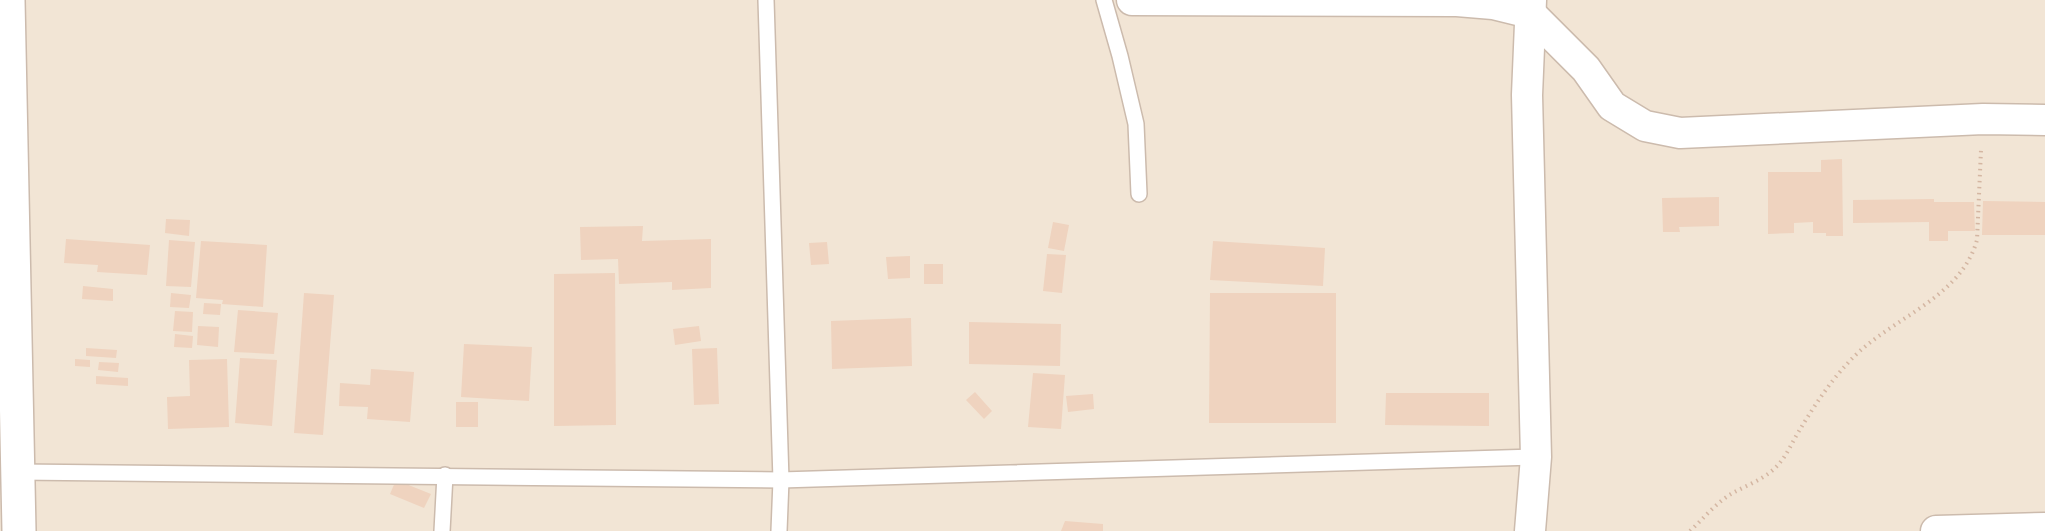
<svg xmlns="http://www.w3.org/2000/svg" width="2045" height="531" font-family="'Alegreya Sans',sans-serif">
<rect width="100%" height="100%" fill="#fbf3e6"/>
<rect fill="#f2e5d5" x="0" y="0" width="2045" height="531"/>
<g fill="#efd3bf">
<path d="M1842 159 1843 236H1826V233H1813V222L1794 223V233L1768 234V172H1821V160Z"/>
<path d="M1719 197V226L1679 227 1680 232H1663L1662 198Z"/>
<path d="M1934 199V202H1974L1975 231H1948V241H1929V222L1853 223V200Z"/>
<path d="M1983 201 2045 202V235H1982Z"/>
<path d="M166 219 190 220 189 236 165 233Z"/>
<path d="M1053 222 1069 225 1064 251 1048 248Z"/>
<path d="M643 226 642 241 711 239V288L672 290V282L619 284 618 259 581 260 580 227Z"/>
<path d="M66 239 150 245 147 275 97 272 98 265 64 263Z"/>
<path d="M169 240 195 242 191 287 166 286Z"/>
<path d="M201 241 267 245 263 307 222 304 223 300 196 298Z"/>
<path d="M1213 241 1325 248 1323 286 1210 280Z"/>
<path d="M827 242 829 264 811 265 809 243Z"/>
<path d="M1047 254 1066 255 1062 293 1043 291Z"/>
<path d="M910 256V278L888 279 886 257Z"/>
<rect x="924" y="264" width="19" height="20"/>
<path d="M615 273 616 425 554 426V274Z"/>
<path d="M83 286 113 289V301L82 299Z"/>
<path d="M171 293 191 295 189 308 170 307Z"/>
<path d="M304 293 334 295 323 435 294 433Z"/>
<path d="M1210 293H1336V423H1209Z"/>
<path d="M204 303 221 304 220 315 203 314Z"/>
<path d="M238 310 278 313 274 354 234 352Z"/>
<path d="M175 311 193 312 192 332 173 331Z"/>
<path d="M911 318 912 366 832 369 831 321Z"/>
<path d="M969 322 1061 324 1060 366 969 364Z"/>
<path d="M198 326 219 327 218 347 197 345Z"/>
<path d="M699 326 701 341 675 345 673 329Z"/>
<path d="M175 334 193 336 192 348 174 347Z"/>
<path d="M464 344 532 347 529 401 461 397Z"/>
<path d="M86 348 117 350 116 358 86 356Z"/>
<path d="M717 348 719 404 694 405 692 349Z"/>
<path d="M240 358 277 360 272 426 235 423Z"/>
<path d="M75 359 90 360V367L75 366Z"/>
<path d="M227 359 229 427 168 429 167 397 190 396 189 360Z"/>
<path d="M99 362 119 363 118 372 98 370Z"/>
<path d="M371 369 414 372 410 422 367 419 368 407 339 406 340 383 370 385Z"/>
<path d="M1033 373 1065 375 1061 429 1028 427Z"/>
<path d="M96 376 128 378V386L96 384Z"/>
<path d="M975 392 992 411 984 419 966 400Z"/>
<path d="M1386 393H1489V426L1385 425Z"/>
<path d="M1093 394 1094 409 1068 412 1066 396Z"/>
<rect x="456" y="402" width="22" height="25"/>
<path d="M396 480 431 494 424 508 390 494Z"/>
<path d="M1065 521 1103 524V531H1061Z"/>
</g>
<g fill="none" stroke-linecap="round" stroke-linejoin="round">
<g stroke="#ccbbad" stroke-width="18">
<g id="service">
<path d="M766 0 781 480 779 531"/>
<path d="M1104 0 1120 56 1136 124 1139 194"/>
<path d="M18 472 781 480 1536 457"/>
<path d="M442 531 445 475"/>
</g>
</g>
<g stroke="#ccbbad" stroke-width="33">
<g id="minor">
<path d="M1132 0 1457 1 1493 4 1530 13 1586 69 1612 106 1645 126 1680 133 1983 119 2045 120"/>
<path d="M1530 531 1536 457 1527 95 1531 0"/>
<path d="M1936 531 2045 528"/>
</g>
</g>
<g stroke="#ccbbad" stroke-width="36">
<path id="tertiary" d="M8 0 19 531"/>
</g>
<path stroke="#d4b6a2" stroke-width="4" stroke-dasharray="1.5 4.5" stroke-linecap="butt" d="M1690 531C1703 519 1716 503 1731 494 1745 486 1762 480 1774 469 1786 458 1791 444 1799 431 1813 408 1829 383 1847 364 1886 319 1960 301 1977 240L1981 150"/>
<use href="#service" stroke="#fff" stroke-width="15"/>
<use href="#minor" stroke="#fff" stroke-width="30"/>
<use href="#tertiary" stroke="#fff" stroke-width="33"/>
</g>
</svg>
